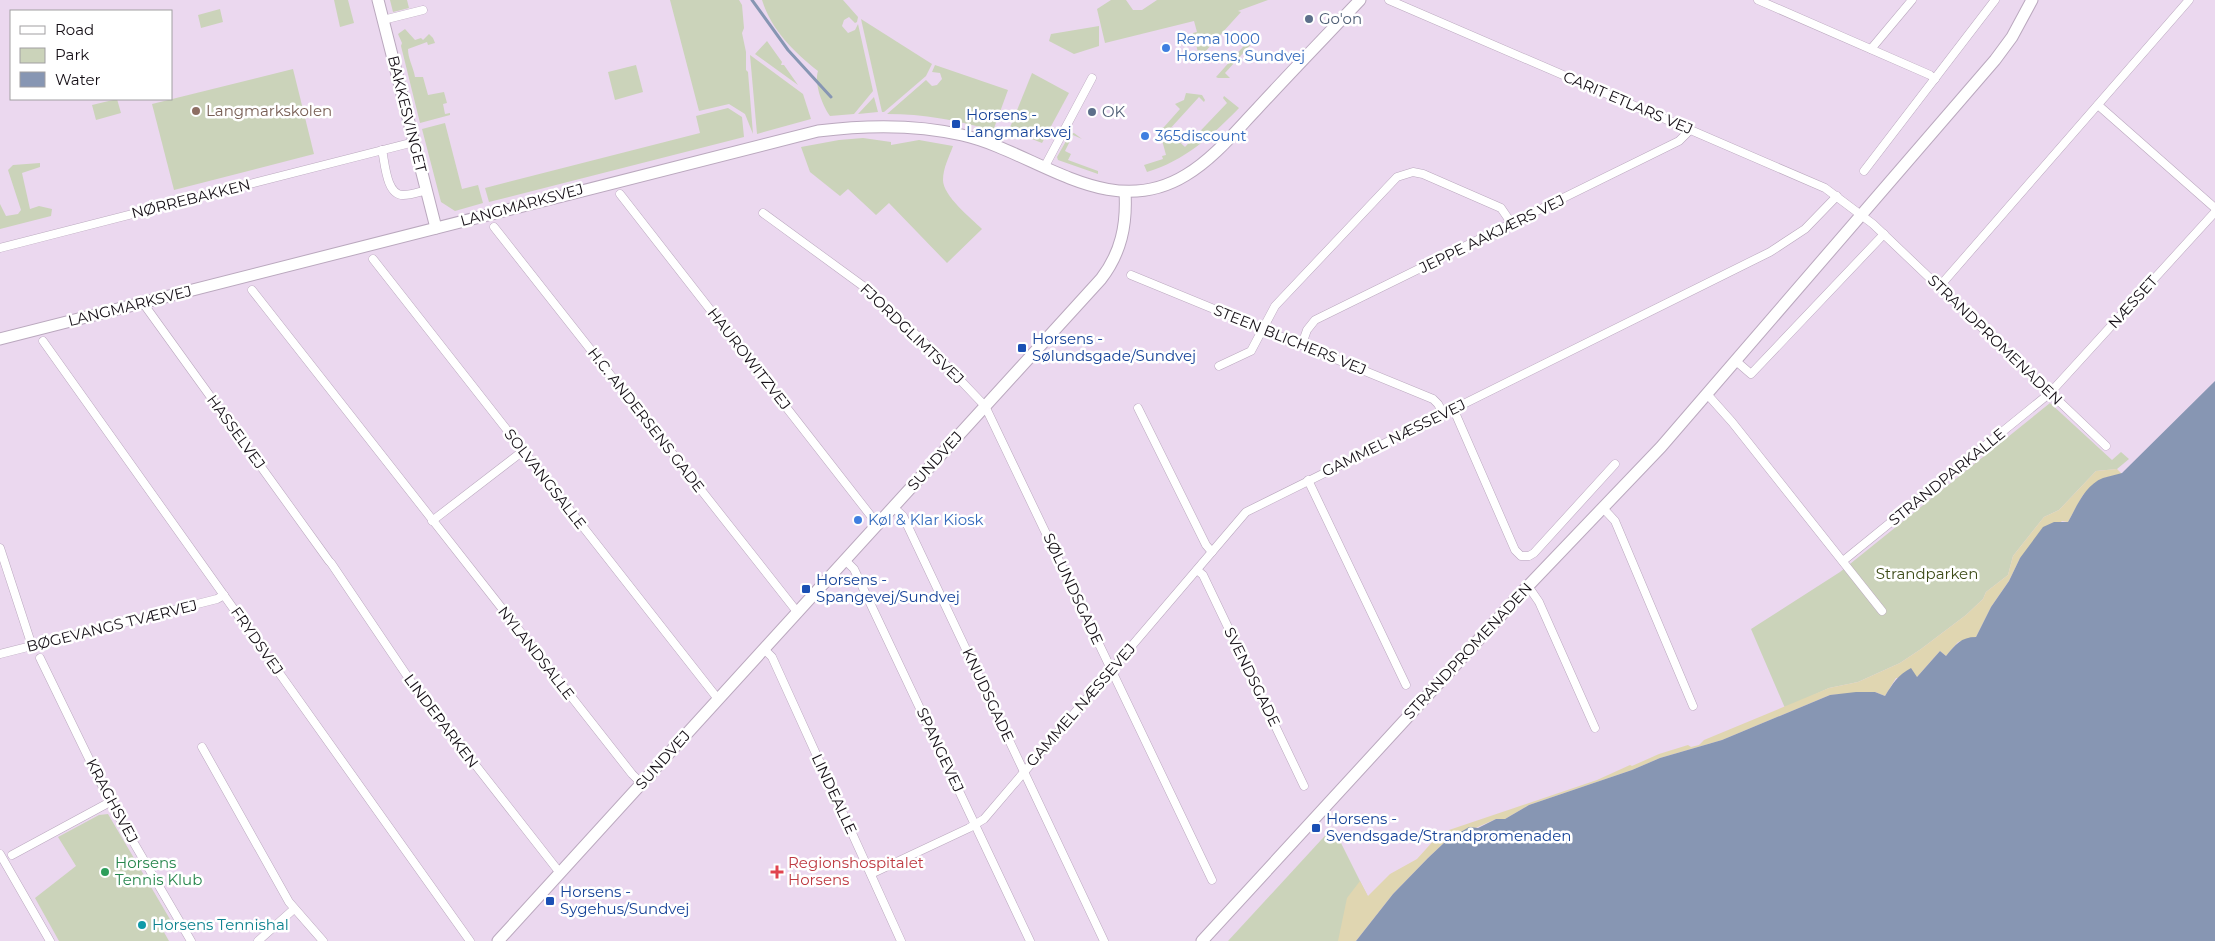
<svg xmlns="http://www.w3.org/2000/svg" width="2215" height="941" font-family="Montserrat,sans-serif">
<rect width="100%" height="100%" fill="#ebd8ef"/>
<g fill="#cbd3ba">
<path d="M334 0H348L354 23 340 27Z"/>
<path d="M390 0H407L409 8 393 12Z"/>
<path d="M670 0H739L742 5 744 28 742 33 746 52V70L748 72 753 134 745 114 729 104 699 111Z"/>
<path d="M762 0H843L858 17 857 22 855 23 849 17 844 20 842 26 848 33 855 30 858 24 873 91 854 114 830 116C822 105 814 83 818 71 794 52 772 31 762 0Z"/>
<path d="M1111 0H1126L1133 10H1142L1157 0H1268L1238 11 1241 12 1203 54 1208 59 1204 62 1202 55 1199 56 1193 33 1197 32 1194 21 1105 43 1097 9Z"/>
<path d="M220 9 223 22 201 28 198 15Z"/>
<path d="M861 19 932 64 926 76 884 112H882Z"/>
<path d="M1099 26V46L1074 54 1049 41 1051 34Z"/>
<path d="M405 29 415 40 421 38 423 40 429 34 433 38 435 43 428 45 427 42 408 49C408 59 413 66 415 77H423L428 95 444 92 447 103 443 104 445 114 450 113V115L420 123 401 46 402 43 398 34Z"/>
<path d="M1251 38 1254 41 1225 73 1230 78H1218L1216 77Z"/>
<path d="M767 41 782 62 781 65H784L798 85 755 54Z"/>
<path d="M750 55 803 94 811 119 757 134Z"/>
<path d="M636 65 643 92 615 100 608 72Z"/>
<path d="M935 65 1008 90 993 131C959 120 923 114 887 114L926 80 932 86 937 85 942 79 940 73 932 72Z"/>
<path d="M293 69 314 154 174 190 152 104Z"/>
<path d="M1032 73 1069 93 1042 143 1009 130Z"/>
<path d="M1186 93 1202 95 1205 100 1204 102 1199 97 1168 131 1185 147 1227 103 1223 98 1224 96 1239 108C1212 136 1184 161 1147 172L1144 165 1163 159 1162 156 1166 155 1159 129 1164 127 1180 109 1175 104 1184 100Z"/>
<path d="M874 97 878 112 858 114Z"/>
<path d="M117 99 121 113 96 120 92 105Z"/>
<path d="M728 108 742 117 744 137 489 202 485 188 700 133 696 116Z"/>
<path d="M445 123 462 189 478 185 483 203 455 211 441 202 422 129Z"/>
<path d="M1074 133 1082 139 1073 135 1065 151 1071 154 1068 160 1098 171V174L1058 160 1057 157 1070 134Z"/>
<path d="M863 138 891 142V145L919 140 953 146C949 157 943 168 943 180 943 196 971 218 982 229L947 263 889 203 876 215 848 189 840 196 810 172 801 147 839 140Z"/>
<path d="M40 163V167L22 173 30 209 39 206 52 209 51 216 0 229V204L6 216 18 214 21 210 8 170 13 165Z"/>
<path d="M2050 403 2112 460 2121 452 2129 459 2117 469 2096 471 2059 510 2044 517 2013 556 2008 575 1986 592 1983 599 1966 615 1921 649 1900 663 1858 682 1829 688 1785 708 1751 629 1840 572Z"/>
<path d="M108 814 171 921 161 927 169 941H59L35 898 76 866 58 837 99 815Z"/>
<path d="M1333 827 1368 897 1356 941H1228Z"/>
</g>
<path fill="#e0d6b1" d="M2117 469 2122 474 2104 478 2083 495 2068 522 2062 521 2020 558 2009 581 1991 607 1976 637 1958 642 1946 656 1940 651 1917 677 1896 678 1885 696 1875 692 1830 695 1722 740 1660 758 1632 770 1529 805 1505 819H1496L1446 841 1428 858 1393 894 1356 941H1338L1347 898 1360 881 1368 896 1390 874 1417 859 1435 839 1446 831 1597 780 1630 765 1632 766 1659 754 1688 745 1691 747 1699 745 1704 740 1829 688 1858 682 1900 663 1921 649 1966 615 1983 599 1986 592 2008 575 2013 556 2044 517 2059 510 2096 471Z"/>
<path fill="#8796b3" d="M2215 381V941H1356L1393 894 1428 858 1446 841 1469 827 1478 828 1496 819H1505L1529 805 1632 770 1660 758 1722 740 1830 695 1856 692H1875L1885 696C1893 683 1898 675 1911 668L1917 677 1940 651 1946 656C1955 645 1961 637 1976 637L1991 607 2009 581 2020 558 2043 527 2054 522H2068C2077 506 2085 485 2103 478 2109 476 2116 475 2122 473Z"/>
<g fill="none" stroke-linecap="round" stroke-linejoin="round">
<path stroke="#8796b3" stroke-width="3" d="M752 0 788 50 831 97"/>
<g stroke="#baa8be" stroke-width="9">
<g id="street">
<path d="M1389 0 1825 188 1873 224 2106 446"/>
<path d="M1758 0 1930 75 1935 79"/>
<path d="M383 20 423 10"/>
<path d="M1871 49 1912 0"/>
<path d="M2098 105 2215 208"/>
<path d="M382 150C385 162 386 195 403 195 411 195 419 192 427 190"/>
<path d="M1045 166 1092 78"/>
<path d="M1864 171 1995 0"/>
<path d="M620 194 878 525"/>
<path d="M763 213 863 286 923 341 985 406 1212 880"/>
<path d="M494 227 798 613"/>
<path d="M0 248 414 142"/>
<path d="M373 259 718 699"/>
<path d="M1131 275 1433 399 1438 404 1443 413"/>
<path d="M1939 287 2189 0"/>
<path d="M252 290 632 774 642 784"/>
<path d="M143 303 329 561"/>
<path d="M43 341 470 941"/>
<path d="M1302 344 1307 330 1315 320 1679 141 1690 130"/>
<path d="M1736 361 1751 374 1884 234"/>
<path d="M1219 366 1251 351 1275 306 1397 177 1413 172 1423 174 1501 208 1512 224"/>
<path d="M1707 394 1732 422 1882 611"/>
<path d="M1138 408 1206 545 1212 552"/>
<path d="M1453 408 1515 550 1521 556H1529L1534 553 1615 464"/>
<path d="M1308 480 1406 685"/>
<path d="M893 507 903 516 1104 941"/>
<path d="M1603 508 1615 521 1693 706"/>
<path d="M432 521 523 451"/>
<path d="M0 548 32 646"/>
<path d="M846 561 854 569 1030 941"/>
<path d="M1843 561 2050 393 2215 212"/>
<path d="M331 563 416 689 560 873"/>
<path d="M1197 570 1203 575 1304 786"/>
<path d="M1528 586 1539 602 1595 728"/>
<path d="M764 649 772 657 901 941"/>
<path d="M0 654 217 599 224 595"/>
<path d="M40 658 110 802 191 941"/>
<path d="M202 747 289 902 323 941"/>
<path d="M0 854 50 941"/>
<path d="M12 855 110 802"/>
<path d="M871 874 969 828 984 819 1246 512 1770 252 1805 229 1837 196"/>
<path d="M258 941 294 909"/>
</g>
</g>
<g stroke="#baa8be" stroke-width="13">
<g id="secondary">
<path d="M378 0 436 228"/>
<path d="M0 339 818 131C866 125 915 124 962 135 1037 152 1108 223 1186 175 1213 159 1235 132 1256 110 1290 73 1325 37 1360 0"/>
<path d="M498 941 1101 279C1121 253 1127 225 1125 192"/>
<path d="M1202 941 1528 586 1661 447 1995 60 2012 37 2032 0"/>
</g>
</g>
<use href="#street" stroke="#fff" stroke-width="8"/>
<use href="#secondary" stroke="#fff" stroke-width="11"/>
</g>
<g fill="#5c6f8a" stroke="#fff" stroke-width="2">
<circle cx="1309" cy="19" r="5"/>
<circle cx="1092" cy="112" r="5"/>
</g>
<g fill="#3f7fe0" stroke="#fff" stroke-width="2">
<circle cx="1166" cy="48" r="5"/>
<circle cx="1145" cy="136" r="5"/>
<circle cx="858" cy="520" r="5"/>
</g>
<circle fill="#8d6e63" stroke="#fff" stroke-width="2" cx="196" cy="111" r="5"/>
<g fill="#1a4fb4" stroke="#fff" stroke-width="2">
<rect x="951" y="119" width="10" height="10" rx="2.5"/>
<rect x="1017" y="343" width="10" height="10" rx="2.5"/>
<rect x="801" y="584" width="10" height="10" rx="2.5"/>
<rect x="1311" y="823" width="10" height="10" rx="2.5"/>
<rect x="545" y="896" width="10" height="10" rx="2.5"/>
</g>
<circle fill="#2e9e5b" stroke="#fff" stroke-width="2" cx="105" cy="872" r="5"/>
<path fill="#e0444e" stroke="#fff" stroke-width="2" d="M774.5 864.5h5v5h5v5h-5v5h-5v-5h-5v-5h5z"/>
<circle fill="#0f9aa8" stroke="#fff" stroke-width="2" cx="142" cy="925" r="5"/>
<g text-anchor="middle" stroke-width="5" stroke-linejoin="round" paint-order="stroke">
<g font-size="15" fill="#4e5e75" stroke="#fff" text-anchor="start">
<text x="1319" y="24">Go'on</text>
<text x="1102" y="117">OK</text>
</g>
<g font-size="15" fill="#366cbe" stroke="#fff" text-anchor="start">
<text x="1176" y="44">Rema 1000<tspan x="1176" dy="17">Horsens, Sundvej</tspan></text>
<text x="1155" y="141">365discount</text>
<text x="868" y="525">Køl &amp; Klar Kiosk</text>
</g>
<g font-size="15" fill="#150f16" stroke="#fff">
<text transform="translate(1628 103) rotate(23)" y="5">CARIT ETLARS VEJ</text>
<text transform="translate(407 114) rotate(76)" y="5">BAKKESVINGET</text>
<text transform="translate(191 199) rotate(-14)" y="5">NØRREBAKKEN</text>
<text transform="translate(522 205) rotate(-15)" y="5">LANGMARKSVEJ</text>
<text transform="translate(1492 234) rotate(-26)" y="5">JEPPE AAKJÆRS VEJ</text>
<text transform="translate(2133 302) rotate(-48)" y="5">NÆSSET</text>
<text transform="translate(130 306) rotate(-14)" y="5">LANGMARKSVEJ</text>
<text transform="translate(912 334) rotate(44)" y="5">FJORDGLIMTSVEJ</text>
<text transform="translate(1290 340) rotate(22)" y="5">STEEN BLICHERS VEJ</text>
<text transform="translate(1995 340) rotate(44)" y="5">STRANDPROMENADEN</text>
<text transform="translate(749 359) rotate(52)" y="5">HAUROWITZVEJ</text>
<text transform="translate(646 420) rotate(52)" y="5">H.C. ANDERSENS GADE</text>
<text transform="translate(236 432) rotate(54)" y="5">HASSELVEJ</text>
<text transform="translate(1394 438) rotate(-26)" y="5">GAMMEL NÆSSEVEJ</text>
<text transform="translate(935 461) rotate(-48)" y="5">SUNDVEJ</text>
<text transform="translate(1947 477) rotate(-39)" y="5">STRANDPARKALLE</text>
<text transform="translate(545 479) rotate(52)" y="5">SOLVANGSALLE</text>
<text transform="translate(1073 589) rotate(65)" y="5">SØLUNDSGADE</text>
<text transform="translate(112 626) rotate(-14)" y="5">BØGEVANGS TVÆRVEJ</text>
<text transform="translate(257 641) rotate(55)" y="5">FRYDSVEJ</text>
<text transform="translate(1468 651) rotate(-47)" y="5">STRANDPROMENADEN</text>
<text transform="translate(536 653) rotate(52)" y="5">NYLANDSALLE</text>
<text transform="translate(1252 677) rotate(64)" y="5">SVENDSGADE</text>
<text transform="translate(988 695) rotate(65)" y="5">KNUDSGADE</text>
<text transform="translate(1081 705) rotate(-49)" y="5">GAMMEL NÆSSEVEJ</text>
<text transform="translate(441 721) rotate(53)" y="5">LINDEPARKEN</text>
<text transform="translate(940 750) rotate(65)" y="5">SPANGEVEJ</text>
<text transform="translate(663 760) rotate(-48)" y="5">SUNDVEJ</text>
<text transform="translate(834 794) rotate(65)" y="5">LINDEALLE</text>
<text transform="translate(112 801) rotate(62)" y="5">KRAGHSVEJ</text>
</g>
<g font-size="15" fill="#785e54" stroke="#fff" text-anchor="start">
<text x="206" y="116">Langmarkskolen</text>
</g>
<g font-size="15" fill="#164399" stroke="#fff" text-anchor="start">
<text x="966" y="120">Horsens -<tspan x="966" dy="17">Langmarksvej</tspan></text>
<text x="1032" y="344">Horsens -<tspan x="1032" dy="17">Sølundsgade/Sundvej</tspan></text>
<text x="816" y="585">Horsens -<tspan x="816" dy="17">Spangevej/Sundvej</tspan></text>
<text x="1326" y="824">Horsens -<tspan x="1326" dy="17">Svendsgade/Strandpromenaden</tspan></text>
<text x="560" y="897">Horsens -<tspan x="560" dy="17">Sygehus/Sundvej</tspan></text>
</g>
<g font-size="15" fill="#3d4b17" stroke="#fff">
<text x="1927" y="579">Strandparken</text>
</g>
<g font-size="15" fill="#27864d" stroke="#fff" text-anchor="start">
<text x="115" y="868">Horsens<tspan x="115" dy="17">Tennis Klub</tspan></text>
</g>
<g font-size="15" fill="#be3a42" stroke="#fff" text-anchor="start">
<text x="788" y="868">Regionshospitalet<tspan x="788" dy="17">Horsens</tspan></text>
</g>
<g font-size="15" fill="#0d838f" stroke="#fff" text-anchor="start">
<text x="152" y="930">Horsens Tennishal</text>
</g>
</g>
<rect x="10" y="10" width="162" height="90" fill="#ffffff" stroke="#a19fa2"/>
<rect x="20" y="26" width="25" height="8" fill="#ffffff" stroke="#a19fa2"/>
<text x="55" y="35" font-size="15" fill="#150f16">Road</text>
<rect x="20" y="48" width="25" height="15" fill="#cbd3ba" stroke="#a19fa2"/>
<text x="55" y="60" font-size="15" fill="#150f16">Park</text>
<rect x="20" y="72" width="25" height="15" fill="#8796b3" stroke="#a19fa2"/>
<text x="55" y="85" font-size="15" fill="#150f16">Water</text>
</svg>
